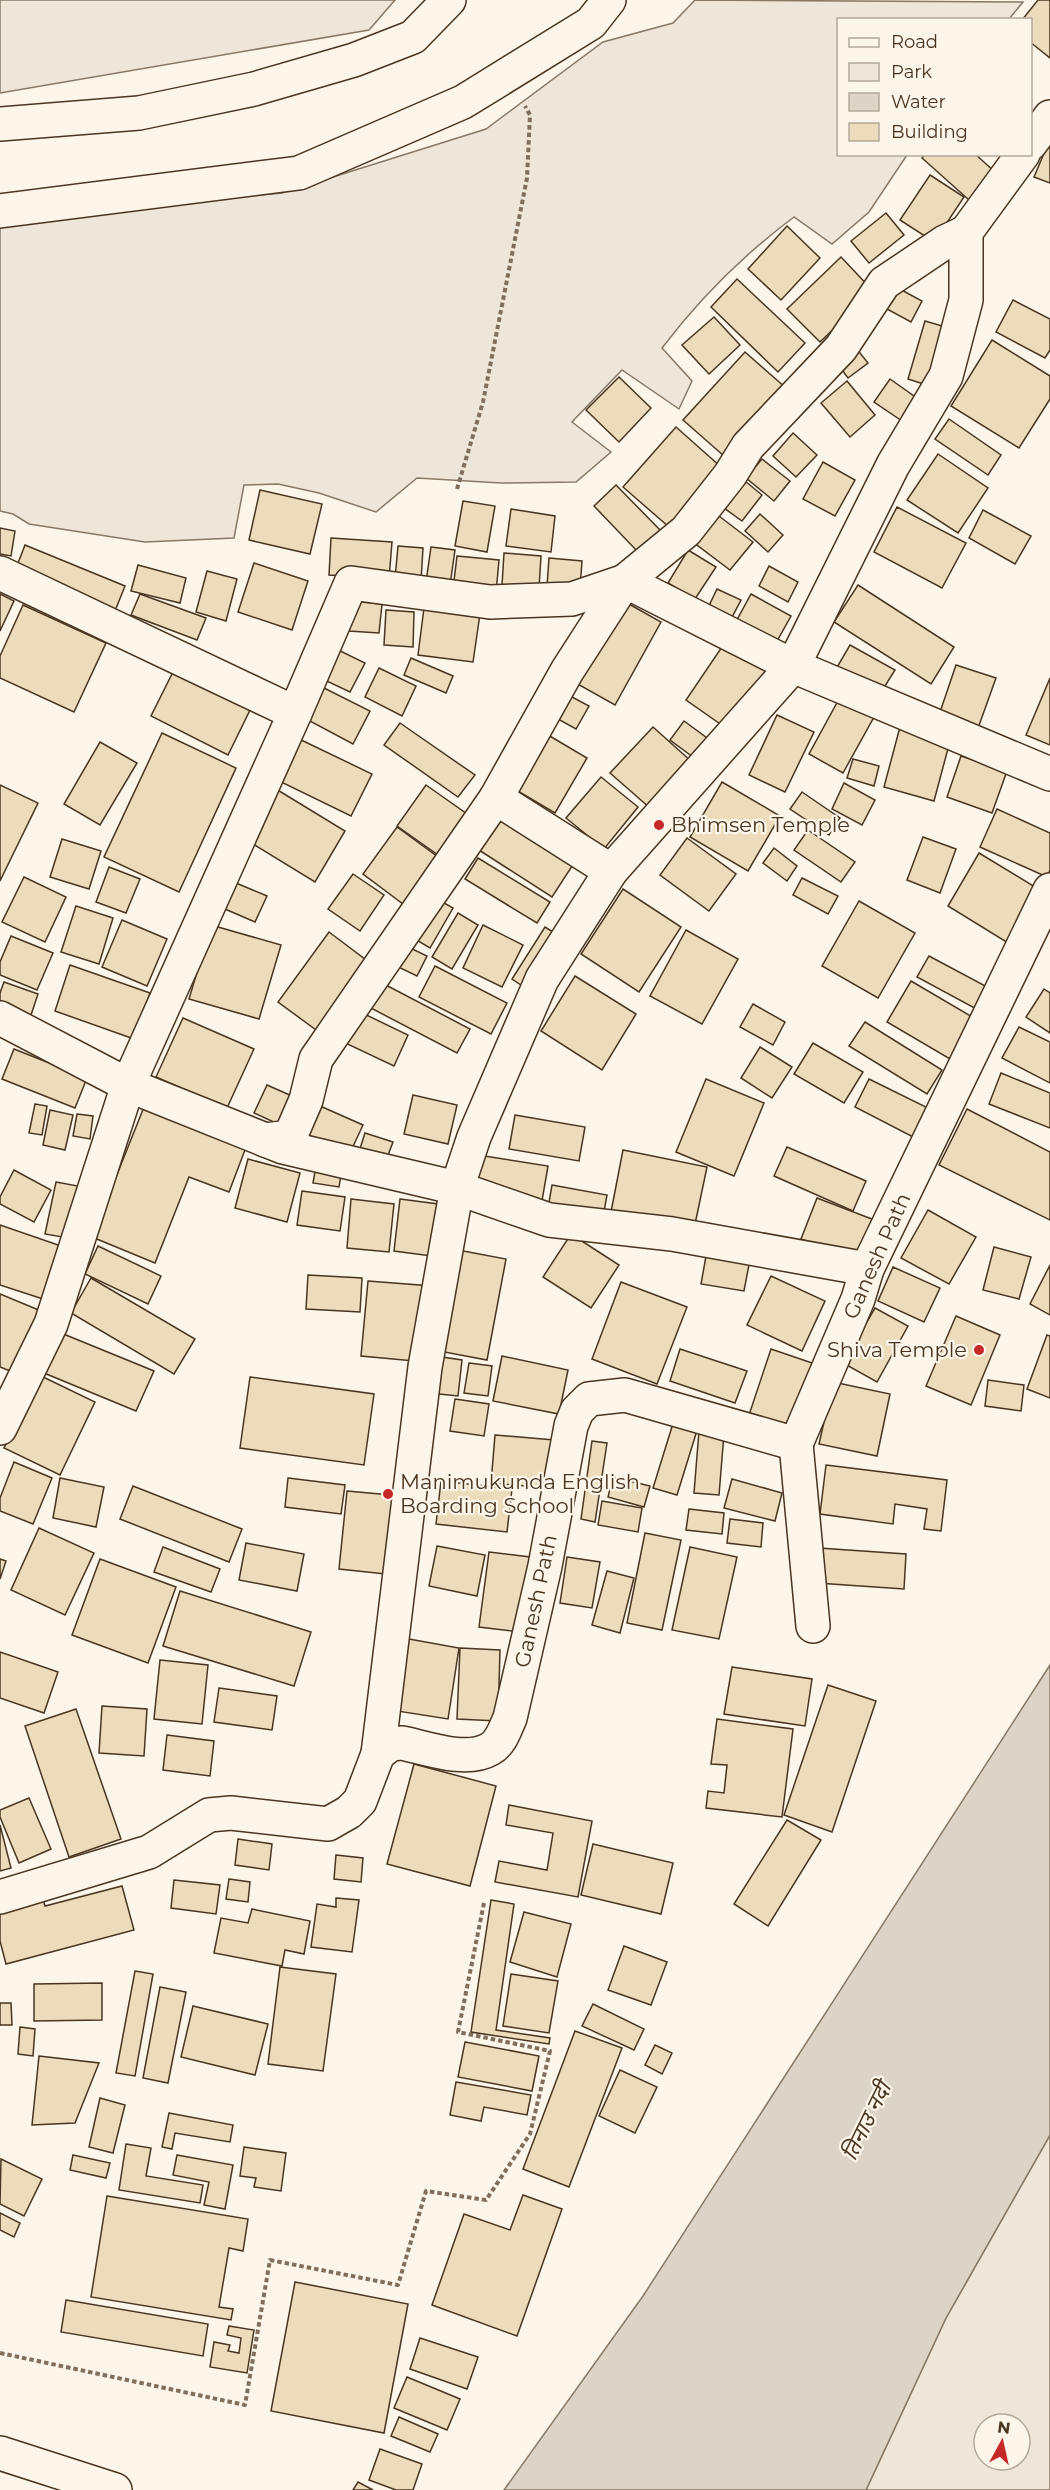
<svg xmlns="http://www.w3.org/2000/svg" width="1050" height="2490" font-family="Montserrat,'Noto Sans Devanagari',sans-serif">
<rect width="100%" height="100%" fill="#fbf6e9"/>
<g fill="#ede6d9" stroke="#887966" stroke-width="1.5" fill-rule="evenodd">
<path d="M0 0H395L369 30 0 93Z"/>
<path d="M695 0 1023 2 1009 19 838 20V154L907 155 869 212 832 244 794 217C743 255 700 298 662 348L692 381 679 409 622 370 572 422 611 452 576 482 501 483 417 478 376 512 319 493 278 484 244 485 234 538 145 542 29 524 13 514 0 511V222L101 209 282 193 486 129 603 42 673 23Z"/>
<path d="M1050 2135V2490H866L946 2318ZM984 2424H1020V2460H984Z"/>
</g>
<path fill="#dcd4c6" stroke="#887966" stroke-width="1.5" d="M1050 1665V2135L946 2318 866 2490H504L643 2296Z"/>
<g fill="#ecdcbc" stroke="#4a3520" stroke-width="1.5">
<path d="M1038 0H1050V58L1030 42V20H1022Z"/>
<path d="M1050 139V183L1034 177Z"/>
<path d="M925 154H975L995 172 969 200 922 158Z"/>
<path d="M930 175 964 197 934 242 900 220Z"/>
<path d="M886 213 904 235 869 263 851 241Z"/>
<path d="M787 226 820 258 781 300 748 269Z"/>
<path d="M841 257 873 291 820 342 787 309Z"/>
<path d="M737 279 805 343 778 372 711 307Z"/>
<path d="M896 287 922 301 911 322 885 308Z"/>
<path d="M1013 300 1050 319V350L1045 358 996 332Z"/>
<path d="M714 317 740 345 709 374 682 345Z"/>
<path d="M925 321 949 328 933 387 908 379Z"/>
<path d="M992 340 1050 376V399L1019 448 951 406Z"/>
<path d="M852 343 868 363 848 378 833 358Z"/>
<path d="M745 352 786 388 724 456 683 420Z"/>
<path d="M619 377 651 408 619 442 586 410Z"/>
<path d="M890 379 921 401 905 423 874 402Z"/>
<path d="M847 381 875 415 850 437 821 403Z"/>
<path d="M949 419 1001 455 988 475 935 439Z"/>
<path d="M676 427 721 467 669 527 623 487Z"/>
<path d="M793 433 817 455 796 477 773 456Z"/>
<path d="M938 454 988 488 958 533 907 500Z"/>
<path d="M762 459 790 481 774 501 746 478Z"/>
<path d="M823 462 855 480 835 516 803 499Z"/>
<path d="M745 481 762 495 742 521 724 508Z"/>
<path d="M616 485 661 531 638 552 594 506Z"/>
<path d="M260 490 322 504 310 554 249 540Z"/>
<path d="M463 501 495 506 487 552 455 546Z"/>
<path d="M897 507 966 543 942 588 874 552Z"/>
<path d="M511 509 555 516 551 552 506 546Z"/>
<path d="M983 510 1031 536 1015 564 969 538Z"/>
<path d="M715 513 753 542 730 570 693 542Z"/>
<path d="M760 514 783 535 768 552 745 531Z"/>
<path d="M0 528 15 531 11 556 0 554Z"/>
<path d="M331 538 392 542 389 579 329 575Z"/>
<path d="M25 545 125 586 113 616 13 576Z"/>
<path d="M398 546 423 548 421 581 395 579Z"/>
<path d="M431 547 455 550 449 592 425 589Z"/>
<path d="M688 550 716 567 695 599 668 583Z"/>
<path d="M504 553 541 556 539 588 502 585Z"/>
<path d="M457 556 499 560 496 593 453 589Z"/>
<path d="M549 558 582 561 580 589 547 586Z"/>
<path d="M254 563 308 581 292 630 238 612Z"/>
<path d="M138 565 186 578 180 603 131 591Z"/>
<path d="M769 566 798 582 788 602 759 586Z"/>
<path d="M207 571 237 579 226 621 196 612Z"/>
<path d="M858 585 954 647 931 684 834 622Z"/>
<path d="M717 589 741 600 730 621 707 610Z"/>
<path d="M0 594 14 601 0 631Z"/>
<path d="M140 594 206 618 197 640 131 615Z"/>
<path d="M751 594 791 616 772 650 732 629Z"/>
<path d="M620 599 661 622 615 705 574 682Z"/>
<path d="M425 600 481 607 473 662 418 655Z"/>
<path d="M351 601 382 604 379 633 349 631Z"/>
<path d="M23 605 106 643 74 712 0 678V656Z"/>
<path d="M386 610 414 612 413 647 384 645Z"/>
<path d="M728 638 772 664 726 728 686 700Z"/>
<path d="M850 645 895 670 880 694 836 669Z"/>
<path d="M330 646 365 663 350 692 316 676Z"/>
<path d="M411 658 453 676 446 693 404 675Z"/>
<path d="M956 665 996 678 977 731 938 718Z"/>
<path d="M379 668 416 686 402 716 365 697Z"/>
<path d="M173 672 250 710 228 755 151 716Z"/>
<path d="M1050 678V745L1026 735Z"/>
<path d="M322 687 370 711 353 744 306 719Z"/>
<path d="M559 690 589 706 576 729 547 713Z"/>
<path d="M839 699 874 717 843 773 809 754Z"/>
<path d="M777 715 814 732 785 792 749 775Z"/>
<path d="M684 721 707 738 693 757 670 740Z"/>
<path d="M400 723 475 775 458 797 384 745Z"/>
<path d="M653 727 692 762 650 808 610 773Z"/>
<path d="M900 727 950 741 934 801 884 787Z"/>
<path d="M543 732 587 758 555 813 511 787Z"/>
<path d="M162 733 236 768 179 892 104 857Z"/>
<path d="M297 738 372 774 351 816 277 780Z"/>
<path d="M100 742 137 763 100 825 64 804Z"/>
<path d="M961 756 1007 771 992 813 947 797Z"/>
<path d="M853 759 879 766 874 786 847 778Z"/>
<path d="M601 777 638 807 604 849 566 818Z"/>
<path d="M722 782 780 816 748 871 690 837Z"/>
<path d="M844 783 875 800 862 825 832 809Z"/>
<path d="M0 785 38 803 0 881Z"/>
<path d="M426 785 477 821 448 862 397 826Z"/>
<path d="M276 789 345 831 315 882 245 839Z"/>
<path d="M802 792 840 818 829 835 790 809Z"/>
<path d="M492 806 576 860 552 897 468 843Z"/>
<path d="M997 809 1050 833V870L1047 877 980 847Z"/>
<path d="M397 827 449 865 415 913 363 874Z"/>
<path d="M808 830 855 862 841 882 794 850Z"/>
<path d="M923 837 956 849 940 893 907 880Z"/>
<path d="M687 838 736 874 709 911 660 875Z"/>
<path d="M62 839 101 851 89 889 50 877Z"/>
<path d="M774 848 797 866 787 881 763 863Z"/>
<path d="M979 853 1040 890 1008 943 948 906Z"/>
<path d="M478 858 550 902 537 923 465 879Z"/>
<path d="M109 867 140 879 126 913 96 902Z"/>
<path d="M353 874 384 895 360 931 328 909Z"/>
<path d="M24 877 66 897 45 942 2 922Z"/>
<path d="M802 878 838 896 828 914 793 895Z"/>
<path d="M236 883 267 896 255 922 225 909Z"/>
<path d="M623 889 681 927 639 992 581 954Z"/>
<path d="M432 896 453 908 430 948 408 935Z"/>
<path d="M859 901 915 933 878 998 822 966Z"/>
<path d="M76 906 113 918 99 964 61 952Z"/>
<path d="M458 913 478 925 452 969 432 957Z"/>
<path d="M122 920 167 939 147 986 102 967Z"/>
<path d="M211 925 281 945 259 1019 189 999Z"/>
<path d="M483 925 523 945 502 987 463 968Z"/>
<path d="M545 927 564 939 530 991 512 979Z"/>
<path d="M686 930 738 959 702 1024 650 996Z"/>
<path d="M329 932 378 969 327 1038 278 1002Z"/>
<path d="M11 936 53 953 37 990 0 975V962Z"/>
<path d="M402 944 427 956 417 976 392 964Z"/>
<path d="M929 956 991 989 980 1011 917 977Z"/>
<path d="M70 965 150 993 134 1039 55 1011Z"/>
<path d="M435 966 507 1003 491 1034 419 997Z"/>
<path d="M575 976 636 1014 602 1070 541 1031Z"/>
<path d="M911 981 974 1018 950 1059 887 1022Z"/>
<path d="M4 982 38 994 28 1024 0 1014V993Z"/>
<path d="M382 983 470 1029 457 1053 369 1007Z"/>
<path d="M1044 989 1050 993V1033L1026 1017Z"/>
<path d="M753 1004 785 1022 773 1045 740 1027Z"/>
<path d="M356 1010 408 1035 394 1066 341 1041Z"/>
<path d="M183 1018 254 1049 227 1108 156 1077Z"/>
<path d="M865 1022 942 1070 927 1094 849 1046Z"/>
<path d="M1019 1027 1050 1042V1083L1002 1058Z"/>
<path d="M813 1043 863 1072 844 1103 794 1074Z"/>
<path d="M760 1047 792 1067 772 1098 741 1078Z"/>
<path d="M14 1049 87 1078 75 1108 2 1079Z"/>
<path d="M1001 1073 1050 1093V1128L989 1104Z"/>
<path d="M706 1079 764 1103 734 1176 676 1152Z"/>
<path d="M869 1079 930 1109 915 1138 855 1107Z"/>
<path d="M267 1085 301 1100 289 1129 254 1113Z"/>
<path d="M413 1095 457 1105 448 1144 404 1134Z"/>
<path d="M146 1102 248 1142 229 1192 189 1177 155 1263 92 1237Z"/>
<path d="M311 1102 363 1125 349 1155 297 1132Z"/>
<path d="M35 1104 47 1106 42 1135 29 1133Z"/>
<path d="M967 1109 1050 1152V1220L939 1165Z"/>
<path d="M50 1110 73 1115 65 1150 43 1145Z"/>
<path d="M77 1114 93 1116 90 1139 73 1136Z"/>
<path d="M515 1115 585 1127 579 1161 509 1149Z"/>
<path d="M365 1133 393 1142 385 1163 358 1155Z"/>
<path d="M787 1147 866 1181 853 1211 774 1176Z"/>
<path d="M623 1150 707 1167 694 1229 611 1212Z"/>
<path d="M478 1155 548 1166 542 1201 473 1190Z"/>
<path d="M248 1159 300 1173 287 1222 235 1208Z"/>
<path d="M316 1166 342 1169 339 1187 313 1183Z"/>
<path d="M14 1170 51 1190 34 1222 0 1204V1197Z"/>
<path d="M56 1182 78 1186 68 1238 45 1234Z"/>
<path d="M552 1185 607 1195 603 1217 548 1208Z"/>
<path d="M302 1191 345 1197 340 1231 297 1225Z"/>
<path d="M817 1198 877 1221 862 1261 801 1239Z"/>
<path d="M351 1199 394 1204 389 1252 347 1248Z"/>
<path d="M400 1199 446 1205 439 1257 394 1251Z"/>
<path d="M928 1210 976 1237 949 1284 901 1258Z"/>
<path d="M0 1225 61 1246 43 1299 0 1285Z"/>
<path d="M571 1234 619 1265 591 1308 543 1277Z"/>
<path d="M708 1245 751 1254 744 1291 701 1284Z"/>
<path d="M98 1246 161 1276 148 1304 85 1274Z"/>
<path d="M994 1247 1031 1257 1019 1299 983 1290Z"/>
<path d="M458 1250 506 1259 487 1360 439 1351Z"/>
<path d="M1050 1265V1315L1030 1304Z"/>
<path d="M893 1267 940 1288 924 1322 878 1301Z"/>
<path d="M308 1275 362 1278 360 1312 306 1309Z"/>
<path d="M771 1276 825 1301 802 1351 747 1325Z"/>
<path d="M91 1278 195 1339 174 1374 71 1313Z"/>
<path d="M368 1281 432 1286 425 1362 361 1356Z"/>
<path d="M621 1282 687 1307 657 1384 592 1359Z"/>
<path d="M0 1294 41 1311 15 1373 0 1367Z"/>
<path d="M875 1308 908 1326 877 1382 843 1363Z"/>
<path d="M956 1316 1000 1335 971 1405 926 1386Z"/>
<path d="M61 1333 154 1371 136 1411 44 1373Z"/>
<path d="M1047 1335 1050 1336V1398L1027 1389Z"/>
<path d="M680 1349 747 1371 735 1403 670 1381Z"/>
<path d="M771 1349 815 1364 793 1433 748 1418Z"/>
<path d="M435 1356 462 1360 458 1396 430 1393Z"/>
<path d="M502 1356 568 1370 559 1414 493 1401Z"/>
<path d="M469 1363 492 1366 488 1396 464 1393Z"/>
<path d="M39 1375 95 1402 60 1475 4 1448Z"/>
<path d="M250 1377 374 1394 364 1465 240 1448Z"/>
<path d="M988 1380 1024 1385 1021 1411 985 1406Z"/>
<path d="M833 1382 890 1394 877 1456 819 1444Z"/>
<path d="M455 1399 489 1404 484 1436 450 1431Z"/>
<path d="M675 1417 699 1424 677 1495 653 1488Z"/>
<path d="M699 1431 724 1434 719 1495 694 1493Z"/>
<path d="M495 1435 554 1440 549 1488 491 1483Z"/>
<path d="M592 1441 607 1443 595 1522 581 1519Z"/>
<path d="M14 1462 52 1478 33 1524 0 1511V1498Z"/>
<path d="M826 1465 947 1480 941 1531 924 1529 927 1509 895 1504 893 1524 820 1514Z"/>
<path d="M613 1477 650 1486 644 1507 608 1497Z"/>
<path d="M60 1478 104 1487 96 1527 53 1518Z"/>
<path d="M288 1478 345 1485 341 1514 285 1507Z"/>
<path d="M732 1479 782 1493 775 1521 724 1508Z"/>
<path d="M441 1481 512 1489 507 1532 436 1524Z"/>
<path d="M133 1486 242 1529 229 1562 120 1519Z"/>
<path d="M347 1491 402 1496 395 1575 339 1569Z"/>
<path d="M602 1501 642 1508 638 1532 598 1525Z"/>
<path d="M689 1509 724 1513 722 1534 686 1530Z"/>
<path d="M730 1519 763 1523 761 1547 727 1543Z"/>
<path d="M39 1528 94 1553 65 1615 11 1590Z"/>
<path d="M645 1533 681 1540 662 1630 627 1623Z"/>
<path d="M246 1543 304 1554 297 1591 239 1580Z"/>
<path d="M437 1546 485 1555 477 1596 429 1586Z"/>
<path d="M163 1547 220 1569 211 1592 154 1572Z"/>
<path d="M690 1547 737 1557 719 1639 672 1630Z"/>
<path d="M819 1548 906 1554 904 1589 817 1583Z"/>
<path d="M489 1552 530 1557 521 1632 479 1627Z"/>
<path d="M567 1557 600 1562 592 1608 560 1603Z"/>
<path d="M0 1559 6 1561 0 1579Z"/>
<path d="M100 1559 176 1587 148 1663 72 1635Z"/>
<path d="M607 1571 634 1578 620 1633 592 1625Z"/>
<path d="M180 1591 311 1632 294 1686 163 1646Z"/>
<path d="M409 1639 459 1648 448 1719 397 1711Z"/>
<path d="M460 1648 500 1650 498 1721 457 1719Z"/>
<path d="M0 1652 58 1672 44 1713 0 1698Z"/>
<path d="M160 1660 208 1665 202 1724 154 1719Z"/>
<path d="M732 1667 812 1679 805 1726 724 1714Z"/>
<path d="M828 1685 876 1701 832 1832 784 1815Z"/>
<path d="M219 1688 277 1696 272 1730 214 1722Z"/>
<path d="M102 1706 147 1709 144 1756 99 1753Z"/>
<path d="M76 1709 121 1839 69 1857 25 1726Z"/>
<path d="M717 1719 793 1729 782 1817 706 1808 708 1791 724 1793 727 1765 711 1764Z"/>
<path d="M167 1735 214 1741 210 1776 163 1770Z"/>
<path d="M414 1764 496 1786 470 1886 387 1864Z"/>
<path d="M29 1798 51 1849 19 1863 0 1817V1810Z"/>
<path d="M509 1805 592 1821 578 1897 495 1882 499 1861 547 1870 553 1833 506 1825Z"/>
<path d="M787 1820 821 1840 768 1926 734 1904Z"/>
<path d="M0 1825 11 1868 0 1871Z"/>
<path d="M238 1839 272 1844 269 1870 235 1865Z"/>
<path d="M593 1844 673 1863 661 1914 581 1895Z"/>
<path d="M336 1855 363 1858 361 1882 334 1879Z"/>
<path d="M229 1879 250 1882 248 1902 226 1899Z"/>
<path d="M174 1880 220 1885 216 1914 171 1908Z"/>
<path d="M122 1886 134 1930 6 1964 0 1941V1904L41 1893 45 1906Z"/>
<path d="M336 1898 359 1900 352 1952 311 1947 317 1904 336 1907Z"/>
<path d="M491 1900 514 1904 496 2030 550 2038 549 2044 471 2032Z"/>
<path d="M252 1909 310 1921 304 1954 285 1950 282 1966 214 1953 221 1918 248 1923Z"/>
<path d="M524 1912 571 1924 557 1977 510 1962Z"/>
<path d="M624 1946 667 1962 651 2005 608 1990Z"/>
<path d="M280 1967 336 1974 323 2071 268 2064Z"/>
<path d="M135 1971 153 1974 135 2076 116 2073Z"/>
<path d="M511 1974 558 1981 549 2033 503 2026Z"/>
<path d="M102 1983V2020L34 2021V1984Z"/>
<path d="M160 1987 186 1992 168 2083 143 2078Z"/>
<path d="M0 2003H11L12 2025H0Z"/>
<path d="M593 2004 644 2029 634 2050 582 2026Z"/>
<path d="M193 2006 268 2024 255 2075 181 2057Z"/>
<path d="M20 2027 35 2029 33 2056 18 2054Z"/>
<path d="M575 2031 622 2048 569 2187 523 2169Z"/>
<path d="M465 2042 539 2056 532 2091 458 2077Z"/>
<path d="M655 2045 672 2053 662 2074 645 2065Z"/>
<path d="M39 2056 99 2063 75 2123 32 2125Z"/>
<path d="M620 2070 657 2087 635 2133 599 2116Z"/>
<path d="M456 2082 531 2095 527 2115 484 2107 481 2121 450 2115Z"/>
<path d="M100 2098 125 2105 113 2153 89 2147Z"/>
<path d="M169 2113 233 2125 230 2142 175 2133 172 2149 162 2147Z"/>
<path d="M126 2144 151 2148 146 2176 203 2185 200 2203 119 2190Z"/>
<path d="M244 2147 286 2153 281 2191 254 2187 256 2178 240 2176Z"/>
<path d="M73 2155 110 2163 106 2178 70 2170Z"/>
<path d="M177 2155 233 2165 225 2209 204 2205 209 2182 173 2175Z"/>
<path d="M1 2159 42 2179 24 2216 0 2204Z"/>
<path d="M523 2195 562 2209 517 2336 432 2305 464 2214 510 2230Z"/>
<path d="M107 2196 248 2219 243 2251 229 2248 219 2307 233 2309 231 2320 91 2297Z"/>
<path d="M0 2213 20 2223 14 2237 0 2230Z"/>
<path d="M295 2282 408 2304 384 2433 271 2411Z"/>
<path d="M66 2300 208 2324 203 2356 61 2332Z"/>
<path d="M229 2326 254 2330 247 2373 210 2367 214 2342 230 2345 228 2351 239 2353 241 2338 227 2335Z"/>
<path d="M420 2338 478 2357 467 2389 410 2369Z"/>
<path d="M407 2377 460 2399 447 2430 394 2408Z"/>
<path d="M399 2417 438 2434 430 2452 391 2436Z"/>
<path d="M380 2449 422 2464 413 2490H396L369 2480Z"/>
<path d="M358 2482 373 2490H353Z"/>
</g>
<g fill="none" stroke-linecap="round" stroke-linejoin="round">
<g stroke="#4a3520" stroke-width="36">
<g id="minor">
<path d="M0 124 139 113 254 89 354 60 413 37 449 0"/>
<path d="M1030 144 1050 117"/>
<path d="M0 211 299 173 463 102 591 23 609 0"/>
<path d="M0 573 295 713 128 1085 51 1324 0 1428"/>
<path d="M295 713 351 583 490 602 572 599 625 581 793 666 893 465 946 376 966 300V232L1023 154"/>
<path d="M496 798 611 871"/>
<path d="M0 1018 128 1085 283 1147 457 1188 549 1220 672 1234 867 1269"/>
<path d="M265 1140 290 1137 306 1100 316 1059 496 798 567 671 625 581 686 531 730 475 748 446 841 348 884 283 945 242 966 232"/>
<path d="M796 1444 813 1626"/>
<path d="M378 1754 425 1367 457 1188 474 1137 542 979 611 871 793 666 1050 774"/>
<path d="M0 1897 149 1852 209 1815 231 1813 328 1824 349 1812 360 1801 378 1754 391 1744 402 1743C427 1748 466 1763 490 1749 501 1743 505 1729 510 1718L545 1566 571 1426 577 1411 589 1399 625 1395 796 1444 858 1299 867 1269 1050 890"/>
</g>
</g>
<g stroke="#4a3520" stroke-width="36">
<path id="highway" d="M0 2453 115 2490"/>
</g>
<g stroke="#7f6f5c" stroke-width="4" stroke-dasharray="4.5 3" stroke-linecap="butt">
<path d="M457 489 483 402 527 178 530 115 525 106"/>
<path d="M0 2353 245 2405 270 2260 398 2285 426 2191 486 2200 530 2134 550 2051 458 2032 484 1903"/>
</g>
<use href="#minor" stroke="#fbf6e9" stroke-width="33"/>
<use href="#highway" stroke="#fbf6e9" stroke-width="33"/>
</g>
<g fill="#c62828" stroke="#fbf6e9" stroke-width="2">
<circle cx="659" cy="825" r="6"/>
<circle cx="979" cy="1350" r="6"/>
<circle cx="388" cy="1494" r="6"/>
</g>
<g text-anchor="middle" stroke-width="4.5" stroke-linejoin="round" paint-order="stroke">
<g font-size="21" fill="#4a3520" stroke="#fbf6e9" text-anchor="start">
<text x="671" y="832">Bhimsen Temple</text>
<text x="967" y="1357" text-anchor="end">Shiva Temple</text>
<text x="400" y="1489">Manimukunda English<tspan x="400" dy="24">Boarding School</tspan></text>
</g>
<g font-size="21" fill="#4a3520" stroke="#fbf6e9">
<text transform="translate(877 1256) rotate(-66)" y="7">Ganesh Path</text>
<text transform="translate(536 1601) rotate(-78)" y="7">Ganesh Path</text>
</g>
<g font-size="22" font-style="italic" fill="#4a3520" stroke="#fbf6e9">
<text transform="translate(866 2121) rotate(-64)" y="8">तिनाउ नदी</text>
</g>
</g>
<rect x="837" y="18" width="195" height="138" fill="#fbf6e9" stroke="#b4a999" stroke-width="1.5"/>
<rect x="849" y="38" width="30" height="9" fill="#fbf6e9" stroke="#b4a999" stroke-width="1.5"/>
<text x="891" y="48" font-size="18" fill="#4a3520">Road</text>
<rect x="849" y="63" width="30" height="18" fill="#ede6d9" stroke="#b4a999" stroke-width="1.5"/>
<text x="891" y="78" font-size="18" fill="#4a3520">Park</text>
<rect x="849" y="93" width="30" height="18" fill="#dcd4c6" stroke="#b4a999" stroke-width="1.5"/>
<text x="891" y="108" font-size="18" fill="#4a3520">Water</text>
<rect x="849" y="123" width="30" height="18" fill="#ecdcbc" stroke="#b4a999" stroke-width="1.5"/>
<text x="891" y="138" font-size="18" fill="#4a3520">Building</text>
<g transform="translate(1002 2442) rotate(8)"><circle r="28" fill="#fbf6e9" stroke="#b4a999" stroke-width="1.5"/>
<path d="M0-4.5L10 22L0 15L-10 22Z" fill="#c62828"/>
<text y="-9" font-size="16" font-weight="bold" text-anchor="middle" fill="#4a3520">N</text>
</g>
</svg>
